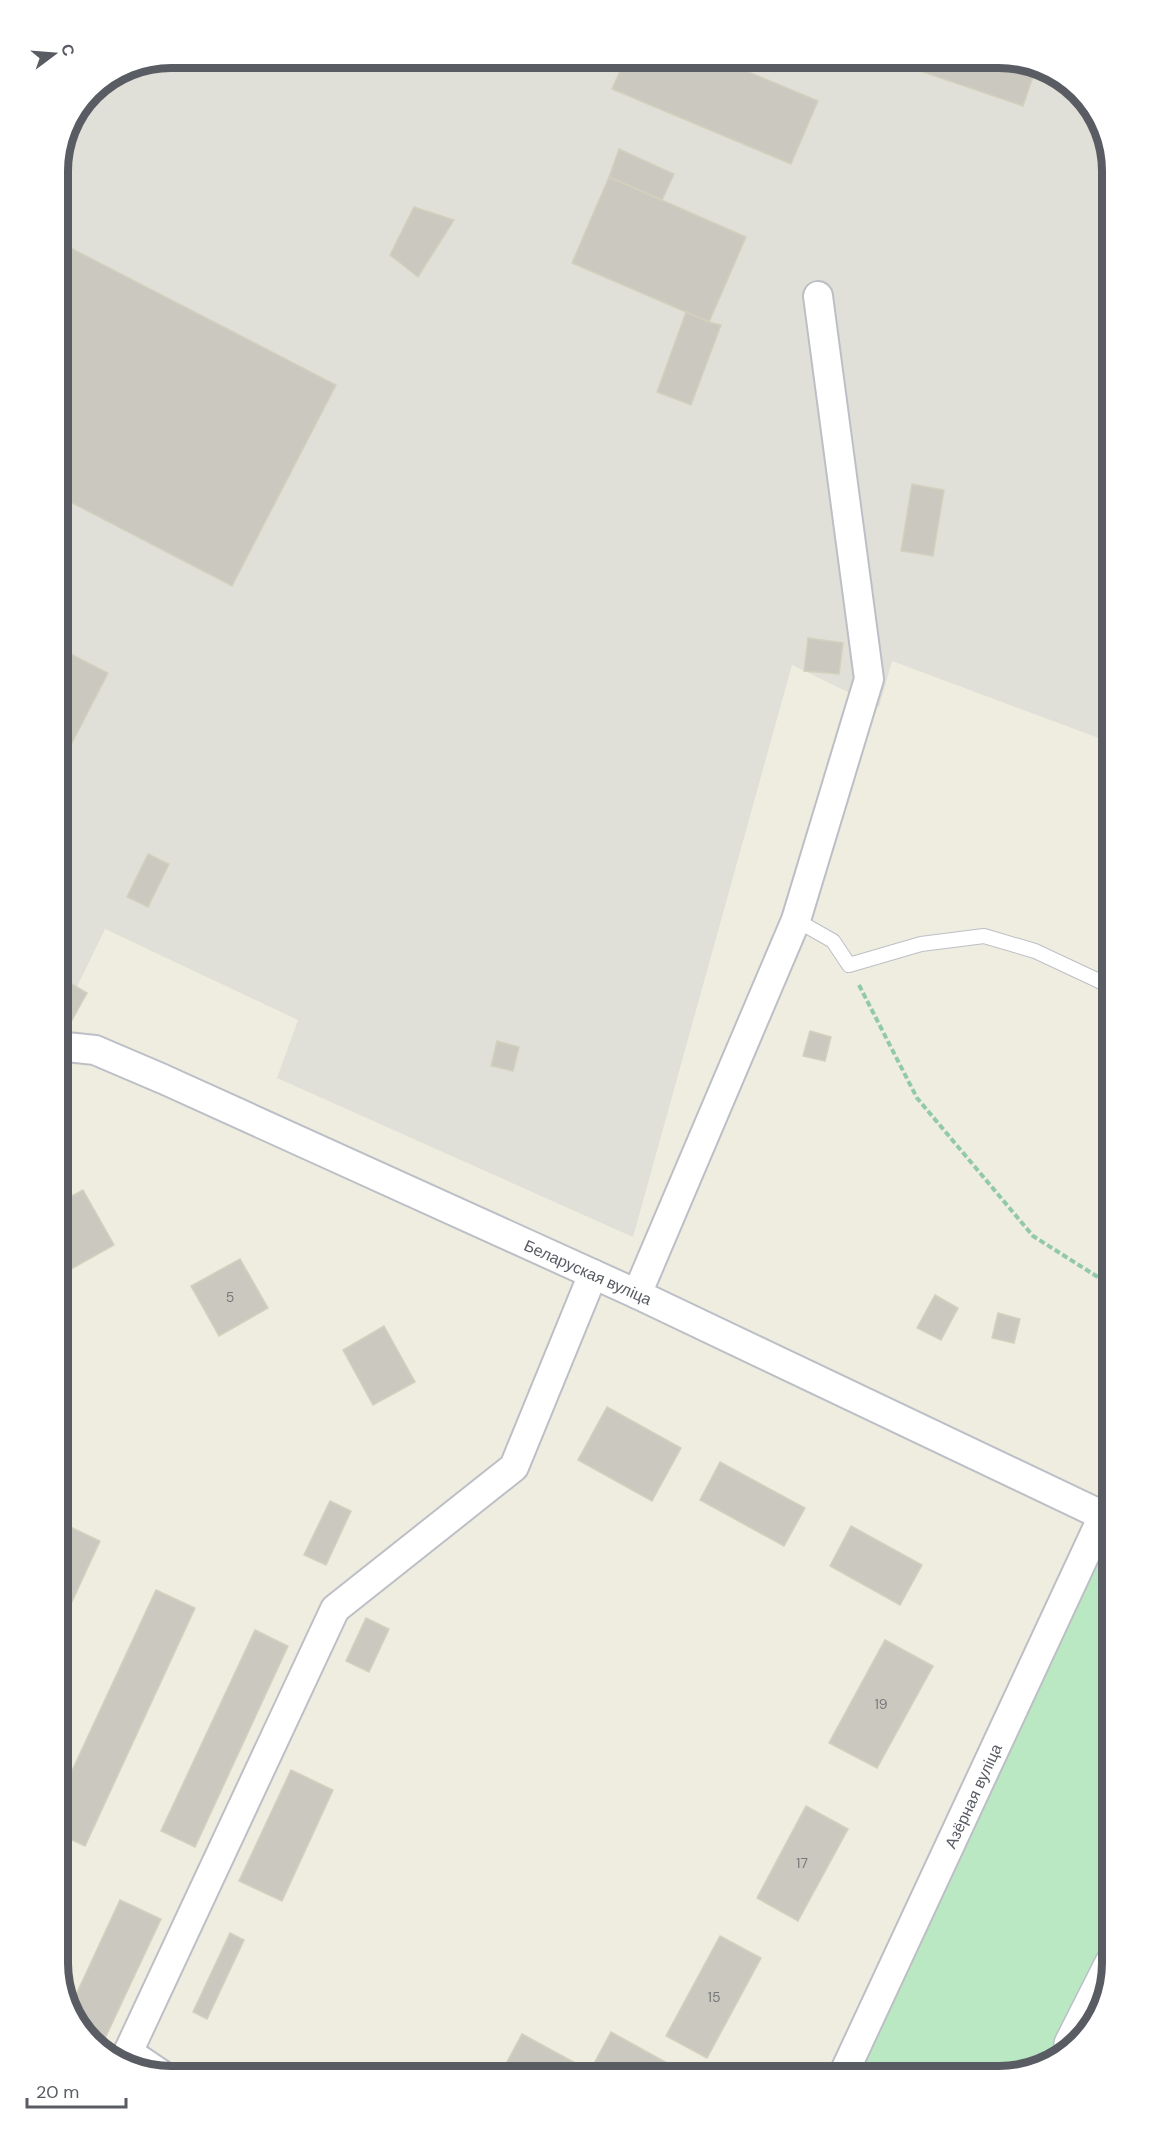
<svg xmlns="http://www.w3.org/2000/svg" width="1169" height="2134" font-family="'DM Sans',sans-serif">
<rect width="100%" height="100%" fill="#eeede0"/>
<g fill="#e1e0d8">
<path d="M171 57H1006L1067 80 1103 127 1112 171V743L892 661 879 707 792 665 633 1237 277 1078 298 1020 105 929 77 987 87 993 67 1029 57 1024V164L91 90 128 66Z"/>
<path d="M1112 998V1038L1098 1031Z"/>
</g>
<path fill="#bae8c2" d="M1112 1520V1945L1058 2055 1042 2068 998 2077H842Z"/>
<g fill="#cbc9bf" stroke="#d3d0be" stroke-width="1.5">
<path d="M626 57H713L818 101 791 164 612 89Z"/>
<path d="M925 57H1006L1036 68 1023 106 920 71Z"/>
<path d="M619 149 674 174 662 200 609 177Z"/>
<path d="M609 177 746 237 709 322 572 263Z"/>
<path d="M414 207 454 220 418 277 390 255Z"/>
<path d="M57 241 336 385 232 586 57 495Z"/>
<path d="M686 312 709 322 721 325 691 405 657 392Z"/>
<path d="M912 484 944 490 933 556 901 551Z"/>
<path d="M808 638 843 643 839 674 804 671Z"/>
<path d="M57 647 108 673 57 772Z"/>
<path d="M148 854 169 864 148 907 127 897Z"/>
<path d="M65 980 87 993 67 1029 57 1024V995Z"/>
<path d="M810 1031 831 1037 825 1061 803 1056Z"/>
<path d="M497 1041 519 1047 513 1071 491 1066Z"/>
<path d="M83 1190 114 1245 64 1273 57 1261V1204Z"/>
<path d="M240 1259 268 1308 219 1336 191 1286Z"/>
<path d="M935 1295 958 1308 941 1340 917 1328Z"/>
<path d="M998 1313 1020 1319 1014 1343 992 1338Z"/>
<path d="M384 1326 415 1382 373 1405 343 1350Z"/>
<path d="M607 1407 681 1448 652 1501 578 1460Z"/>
<path d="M720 1462 805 1508 784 1546 700 1500Z"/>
<path d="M330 1501 351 1511 326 1565 304 1555Z"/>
<path d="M64 1524 100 1541 57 1634V1540Z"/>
<path d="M851 1526 922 1565 900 1605 830 1566Z"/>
<path d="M156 1590 195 1608 85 1846 57 1833V1803Z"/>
<path d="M366 1618 389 1629 369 1672 346 1661Z"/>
<path d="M255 1630 288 1646 195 1847 161 1831Z"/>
<path d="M885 1640 933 1666 877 1768 829 1743Z"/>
<path d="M291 1770 333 1790 282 1901 239 1881Z"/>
<path d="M806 1806 848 1829 798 1921 757 1898Z"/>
<path d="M120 1900 161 1919 100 2049 69 2010Z"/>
<path d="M230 1933 244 1940 207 2019 193 2012Z"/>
<path d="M720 1936 761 1958 707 2058 666 2036Z"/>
<path d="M611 2032 678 2069 673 2077H600L590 2071Z"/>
<path d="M522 2034 590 2071 587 2077H499Z"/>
</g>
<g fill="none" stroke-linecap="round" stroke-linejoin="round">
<g stroke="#bdbfc6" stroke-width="16">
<path id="lane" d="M796 920 833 941 849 965 921 944 984 936 1035 951 1112 987"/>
</g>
<g stroke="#bdbfc6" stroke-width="32">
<g id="street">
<path d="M57 1046 95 1050 163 1079 637 1294 1112 1520"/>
<path d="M637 1294 796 920 869 679 818 296"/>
<path d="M128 2052 165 2077"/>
<path d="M123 2063 335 1609 514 1467 593 1274"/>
<path d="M842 2077 1103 1516"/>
</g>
</g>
<g stroke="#bdbfc8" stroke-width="36">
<path id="secondary" d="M1071 2044 1112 1963"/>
</g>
<path stroke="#93c9ab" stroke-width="4" stroke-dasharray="6 3" stroke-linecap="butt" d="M859 985 917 1098 1033 1236 1112 1286"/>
<use href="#lane" stroke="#fff" stroke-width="14"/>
<use href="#street" stroke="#fff" stroke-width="28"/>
<use href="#secondary" stroke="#fff" stroke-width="33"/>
</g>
<g text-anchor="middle" stroke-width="4.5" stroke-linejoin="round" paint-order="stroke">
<g font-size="14" fill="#76777a">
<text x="230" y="1302">5</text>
<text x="881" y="1709">19</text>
<text x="802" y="1868">17</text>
<text x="714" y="2002">15</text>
</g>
<g font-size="16" fill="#595c63" stroke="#fff">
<text transform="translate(588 1272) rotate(24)" y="6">Беларуская вуліца</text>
<text transform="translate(973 1796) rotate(-65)" y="6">Азёрная вуліца</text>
</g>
</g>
<path d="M0 0H1169V2134H0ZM171 68H999A103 103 0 0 1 1102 171V1963A103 103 0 0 1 999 2066H171A103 103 0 0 1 68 1963V171A103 103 0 0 1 171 68Z" fill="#fff" fill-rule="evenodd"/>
<path fill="none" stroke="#595c63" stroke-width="8" d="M171 68H999A103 103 0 0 1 1102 171V1963A103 103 0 0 1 999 2066H171A103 103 0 0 1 68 1963V171A103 103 0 0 1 171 68Z"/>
<g transform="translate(54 54) rotate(74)" stroke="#ffffff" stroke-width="4.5" paint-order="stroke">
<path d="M0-4.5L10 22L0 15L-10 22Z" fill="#595c63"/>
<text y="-9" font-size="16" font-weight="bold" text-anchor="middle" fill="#595c63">С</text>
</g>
<path d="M27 2098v9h99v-9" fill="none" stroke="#595c63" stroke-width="3"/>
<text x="36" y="2098" font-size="18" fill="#595c63" stroke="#ffffff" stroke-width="4.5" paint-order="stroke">20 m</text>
</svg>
